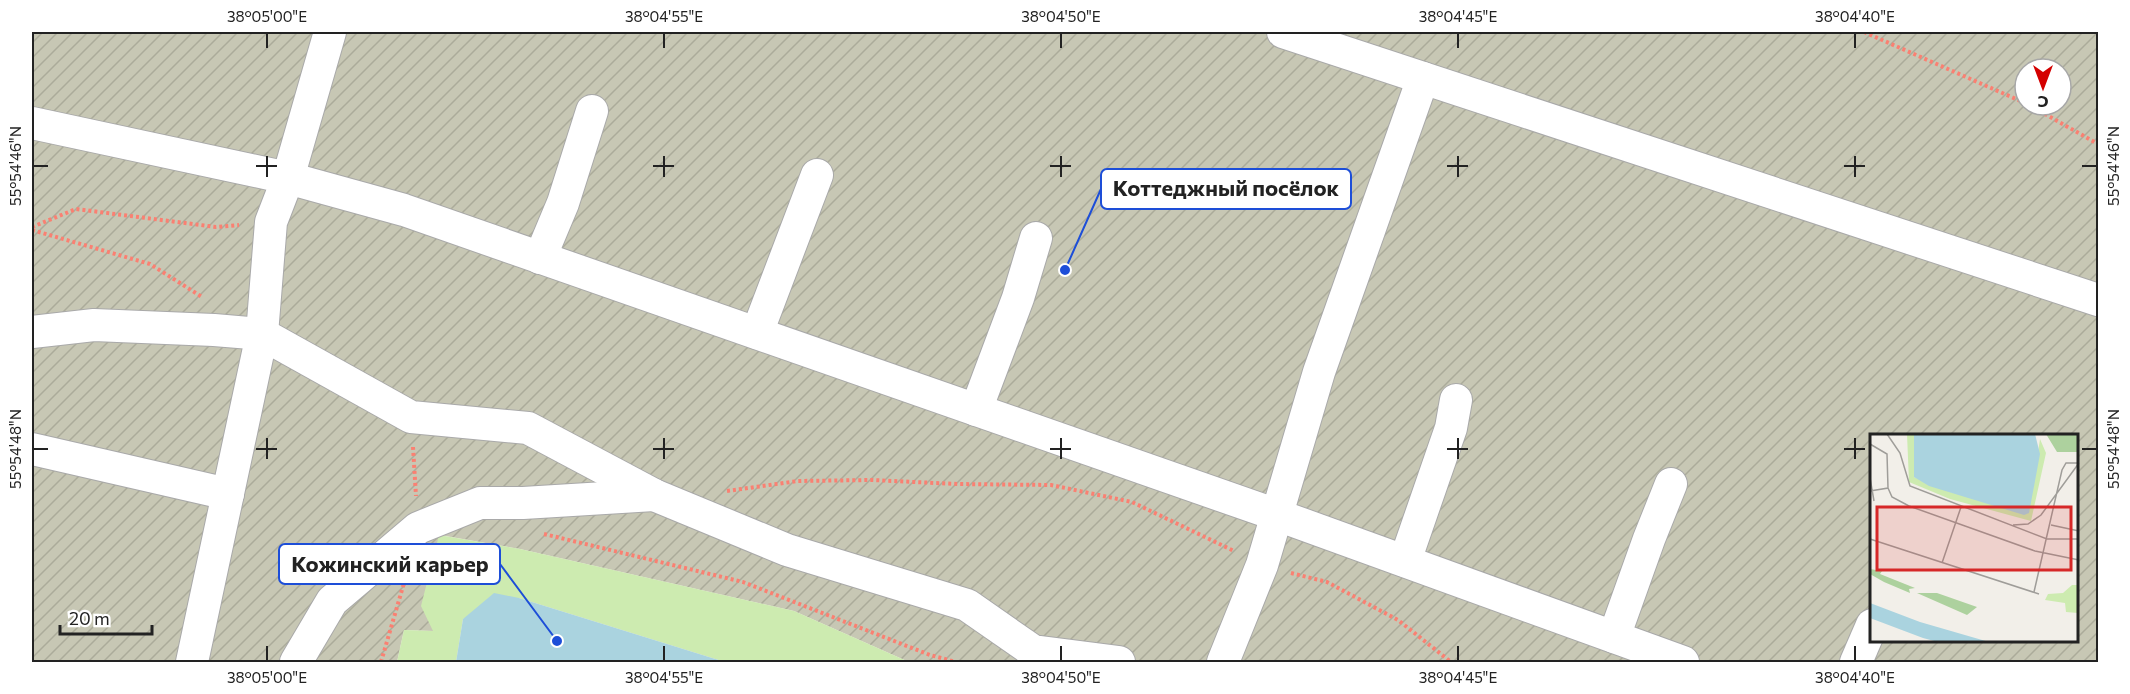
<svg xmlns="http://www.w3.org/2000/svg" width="2130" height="694" font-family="Commissioner,sans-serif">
<defs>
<pattern id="construction-furrows" width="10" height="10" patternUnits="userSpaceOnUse" patternTransform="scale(1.5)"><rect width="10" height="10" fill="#c7c7b4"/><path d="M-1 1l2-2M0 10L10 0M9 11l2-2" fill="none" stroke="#abab9a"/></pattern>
</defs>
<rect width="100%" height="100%" fill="#f2efe9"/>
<path fill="url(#construction-furrows)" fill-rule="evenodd" d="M32 32H2098V662H909L794 611 520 549 440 535 433 631 404 630 397 662H32ZM2025 69H2061V105H2025ZM1872 436H2078V642H1872Z"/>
<path fill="#cdebb0" d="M439 535 520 549 794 611 909 662H725L519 598 463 619 456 662H397L404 630 433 631 421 606Z"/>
<path fill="#aad3df" d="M494 593 519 598 725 662H456L463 619Z"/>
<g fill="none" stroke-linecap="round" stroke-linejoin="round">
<g stroke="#a9a9a9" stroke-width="34">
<g id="minor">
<path d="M1283 32 2098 300"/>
<path d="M32 123 288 178 404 210 1277 515 1683 662"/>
<path d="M540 258 563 203 592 111"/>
<path d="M32 332 94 325 214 330 262 334 411 417 528 428 654 495 787 550 967 605 1033 651 1119 662"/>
<path d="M757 333 817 175"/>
<path d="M976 410 1018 298 1036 238"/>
<path d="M32 449 228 494"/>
<path d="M1405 561 1451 428 1456 400"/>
<path d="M1614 637 1649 539 1671 484"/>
<path d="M192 662 262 334 271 222 288 178 330 32"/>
<path d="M296 662 332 601 418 528 480 503H523L654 495"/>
<path d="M1223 662 1262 565 1319 372 1423 78"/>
<path d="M1856 662 1872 625"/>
</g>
</g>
<g stroke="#fa8072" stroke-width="4" stroke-dasharray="3 3" stroke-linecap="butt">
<path d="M1864 32 2025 103"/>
<path d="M2029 105 2098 144"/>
<path d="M32 227 76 209 216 227 239 225"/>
<path d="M32 230 150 264 202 297"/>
<path d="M413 447 416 496"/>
<path d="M727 491 798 481 872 480 957 484 1051 485 1132 502 1234 551"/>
<path d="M544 534 743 582 930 655 956 662"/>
<path d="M1291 573 1327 582 1398 620 1451 662"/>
<path d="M381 662 404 583"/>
</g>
<use href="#minor" stroke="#fff" stroke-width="32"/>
</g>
<path fill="none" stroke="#222" stroke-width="2" d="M267 33V48M664 33V48M1061 33V48M1458 33V48M1855 33V48M267 156V177M664 156V177M1061 156V177M1458 156V177M1855 156V177M33 166H48M256 166H277M653 166H674M1050 166H1071M1447 166H1468M1844 166H1865M2082 166H2097M267 438V459M664 438V459M1061 438V459M1458 438V459M1855 438V459M33 449H48M256 449H277M653 449H674M1050 449H1071M1447 449H1468M1844 449H1865M2082 449H2097M267 646V661M664 646V661M1061 646V661M1458 646V661M1855 646V661"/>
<g transform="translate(1870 434)">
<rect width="208" height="208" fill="#f2efe9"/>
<path d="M37 0H44V43L83 59 165 39 170 5 176 19 161 87 80 65 39 48ZM202 151H208V179L196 178 195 169 175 166 178 160 193 159Z" fill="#cdebb0"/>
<path d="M176 0H208V18H187ZM0 135 12 137 10 140 45 154 39 155 40 159 14 148 0 140ZM47 159H67L107 173 97 181Z" fill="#add19e"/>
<path d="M44 0H165L170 20 159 79 154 81 59 52 44 43ZM0 169 50 188 119 208H68L53 204 0 184Z" fill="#aad3df"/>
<path fill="none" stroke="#9f9d99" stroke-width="1.5" d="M17 0 30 19 40 52 177 105H209M0 10 17 20 18 54 0 57M0 44 4 67M18 54 22 63 39 72 165 117 209 126M143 91 158 90 171 81 209 29M181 91 209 97M0 105 169 160M72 129 91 73M164 158 192 36 196 29H209"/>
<path fill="#d62828" fill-opacity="0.15" stroke="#d62828" stroke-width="3" d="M7 73H201V136H7Z"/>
<rect width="208" height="208" fill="none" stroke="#222" stroke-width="3"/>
</g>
<path fill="none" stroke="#1d4ed8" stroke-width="2" d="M1065 270L1101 189M557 641L500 564"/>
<g fill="#1d4ed8" stroke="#fff" stroke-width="2">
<circle cx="1065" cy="270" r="6"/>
<circle cx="557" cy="641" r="6"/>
</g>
<g fill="#fff" stroke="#1d4ed8" stroke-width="2">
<rect x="1101" y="169" width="250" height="40" rx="6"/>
<rect x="279" y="544" width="221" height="40" rx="6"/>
</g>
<g font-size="22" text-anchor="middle" font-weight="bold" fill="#222">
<text x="1226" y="196">Коттеджный посёлок</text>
<text x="390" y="572">Кожинский карьер</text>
</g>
<rect width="2130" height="694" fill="none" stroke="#ffffff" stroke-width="66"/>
<g transform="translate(2043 87) rotate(180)"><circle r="28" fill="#ffffff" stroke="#a7a7a7" stroke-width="1.5"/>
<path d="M0-4.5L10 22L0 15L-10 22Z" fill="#d40000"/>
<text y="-9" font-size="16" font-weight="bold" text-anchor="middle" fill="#222222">С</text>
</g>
<path d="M60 625v9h92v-9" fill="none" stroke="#222222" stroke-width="3"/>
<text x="69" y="625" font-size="18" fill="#222222" stroke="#ffffff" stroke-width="4.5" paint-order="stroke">20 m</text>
<rect x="33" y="33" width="2064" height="628" fill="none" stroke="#222" stroke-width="2"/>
<g font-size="15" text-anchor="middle" fill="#222">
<text x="267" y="22">38°05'00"E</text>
<text x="664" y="22">38°04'55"E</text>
<text x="1061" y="22">38°04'50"E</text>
<text x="1458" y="22">38°04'45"E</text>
<text x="1855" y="22">38°04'40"E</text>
<text transform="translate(2114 166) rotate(-90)" y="5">55°54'46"N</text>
<text transform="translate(16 166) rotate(-90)" y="5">55°54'46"N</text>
<text transform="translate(2114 449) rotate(-90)" y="5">55°54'48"N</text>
<text transform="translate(16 449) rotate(-90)" y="5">55°54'48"N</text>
<text x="267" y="683">38°05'00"E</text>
<text x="664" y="683">38°04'55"E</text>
<text x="1061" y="683">38°04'50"E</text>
<text x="1458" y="683">38°04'45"E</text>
<text x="1855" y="683">38°04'40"E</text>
</g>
</svg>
